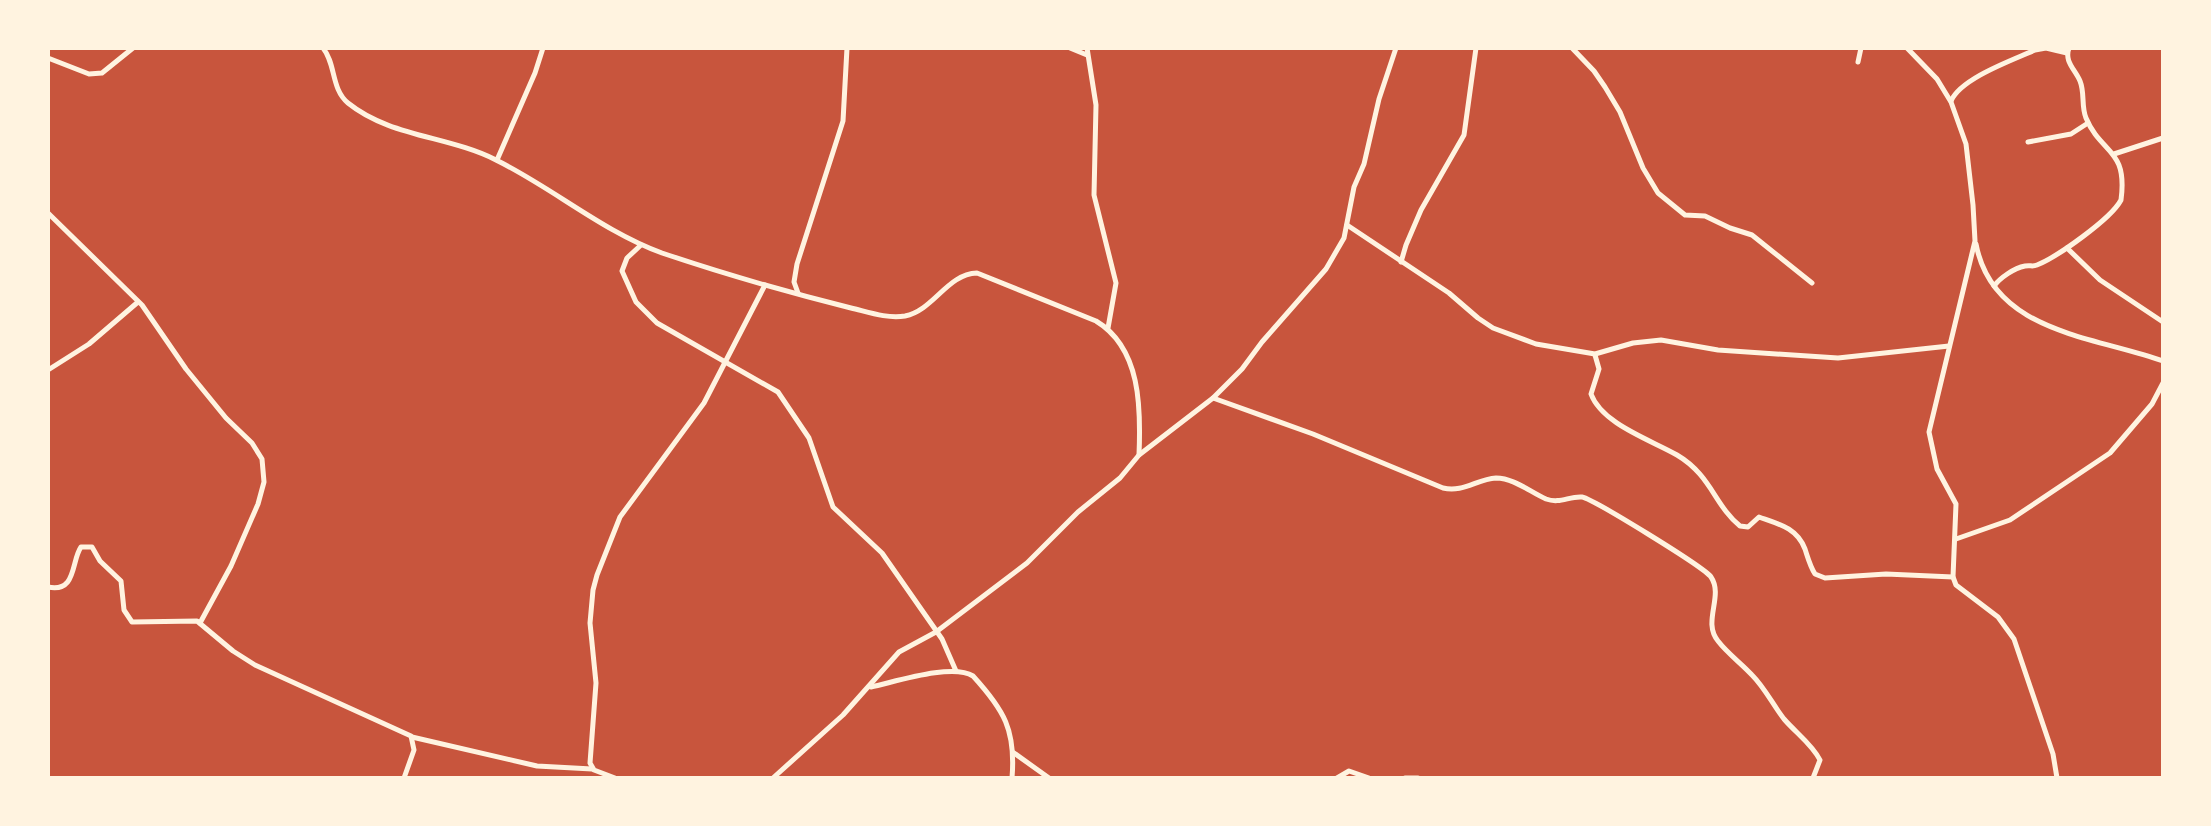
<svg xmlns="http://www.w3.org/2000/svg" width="2211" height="826" font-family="Helvetica,sans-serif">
<rect width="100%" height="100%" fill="#c8553d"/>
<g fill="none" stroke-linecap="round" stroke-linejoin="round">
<g stroke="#fff3e0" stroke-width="5">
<path d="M323 48C336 64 331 89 348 103 390 137 449 136 496 160 553 188 602 231 662 253 724 274 787 292 851 308 868 312 887 319 905 316 934 310 947 274 977 273L1096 321C1141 348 1141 408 1139 455"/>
<path d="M1070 48 1087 55"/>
<path d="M1087 48 1096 105 1094 195 1116 283 1108 328"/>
<path d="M1572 48 1594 71 1605 87 1620 112 1643 168 1658 193 1685 215 1705 216 1730 228 1752 235 1812 283"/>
<path d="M1907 48 1937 79 1951 102 1966 144 1973 205 1975 241 1929 432 1937 469 1956 504 1953 577 1956 585 1998 617 2014 639 2053 754 2057 778"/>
<path d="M48 58 89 74 102 73 133 48"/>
<path d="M1858 62 1861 48"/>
<path d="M1951 101C1961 78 2013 60 2035 50L2046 48 2067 53"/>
<path d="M2028 142 2071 134 2088 123"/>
<path d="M2114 154 2163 138"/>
<path d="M497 160 535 73 543 48"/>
<path d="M48 213 142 305 186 369 226 418 252 443 262 459 264 482 258 504 231 566 200 623"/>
<path d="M1347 225 1449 293 1478 318 1493 328 1536 344 1595 354 1633 343 1661 340 1718 350 1838 358 1949 346"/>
<path d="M1976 244C1993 333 2094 336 2163 361"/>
<path d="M641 245 627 258 622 271 636 302 657 323 778 392 809 438 833 507 882 553 942 639 956 671"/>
<path d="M2067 248 2100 280 2163 322"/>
<path d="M1401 262 1406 245 1421 210 1464 135 1476 48"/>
<path d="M1994 286C2000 278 2014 268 2025 266 2031 265 2032 267 2037 265 2057 257 2111 219 2121 200 2128 148 2101 154 2086 118 2081 106 2085 93 2080 81 2075 69 2064 62 2069 48"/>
<path d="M798 293 794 282 797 264 843 121 847 48"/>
<path d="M1595 355 1599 369 1591 394C1602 424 1651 440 1677 455 1711 475 1715 506 1740 526L1748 527 1759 517C1779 524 1797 528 1805 549 1808 558 1810 566 1815 574L1825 578 1886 574 1953 577"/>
<path d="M48 370 89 344 138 302"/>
<path d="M1213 398 1313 434 1443 488C1463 493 1477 479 1496 478 1514 478 1530 492 1546 499 1560 504 1569 496 1582 497 1593 499 1704 567 1711 577 1724 596 1702 622 1718 641 1728 654 1741 663 1752 675 1765 688 1773 705 1784 719 1796 733 1812 744 1820 760L1813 778"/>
<path d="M1956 539 2010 520 2110 453 2152 404 2163 383"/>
<path d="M48 587C77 593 71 561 81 547H92L100 561 121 581 124 610 132 622 197 621 233 651 255 665 411 736 414 750 404 778"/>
<path d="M871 687C895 682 952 663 973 676 1004 710 1016 730 1012 778"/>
<path d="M412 737 537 766 592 769"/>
<path d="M1014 753 1049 778"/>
<path d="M615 778 594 770 590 763 596 683 590 623 593 590 597 575 620 517 704 403 765 285"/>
<path d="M773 778 843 715 899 652 936 632 1027 563 1078 512 1120 478 1139 455 1213 398 1242 369 1262 342 1326 269 1344 238 1354 187 1364 164 1379 99 1396 48"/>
<path d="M1337 778 1349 771 1369 778"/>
<path d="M1405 778H1418"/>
</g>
</g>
<rect width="2211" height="826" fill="none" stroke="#fff3e0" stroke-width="100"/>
</svg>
